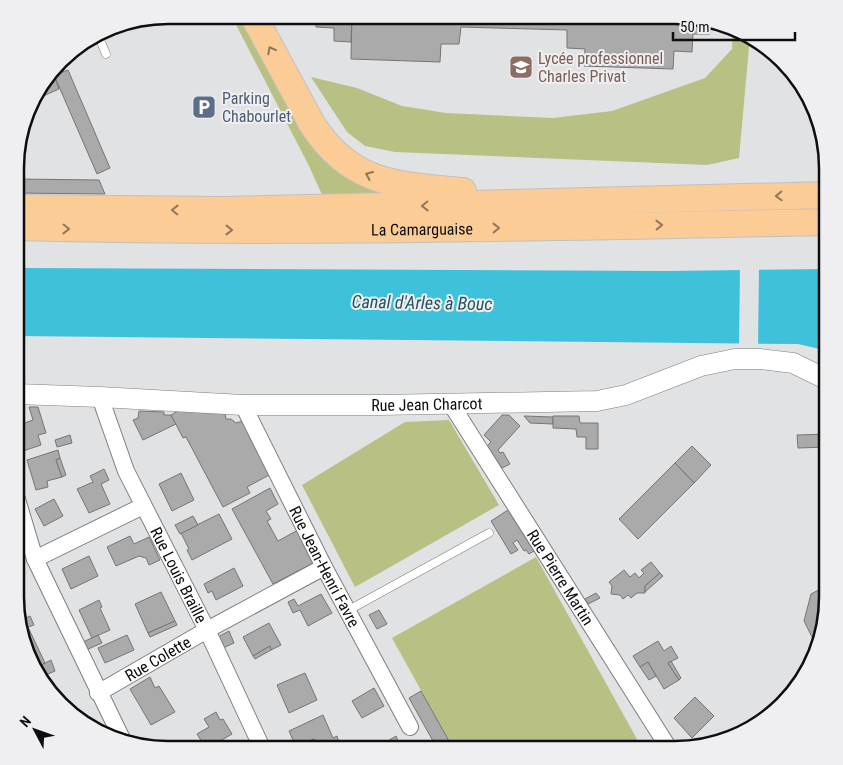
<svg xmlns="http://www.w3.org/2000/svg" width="843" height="765" font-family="'Roboto Condensed',sans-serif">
<rect width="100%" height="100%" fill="#e1e2e3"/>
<g fill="#b9c084">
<path d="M231 15H243L308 132 399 193 324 199 309 166Z"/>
<path d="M733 28 743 31 750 36 739 158 707 165 395 152 365 146 347 132 311 77 357 88 402 106 446 113 553 118 612 111 705 78 732 49Z"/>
<path d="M449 420 499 505 355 587 302 485 405 422Z"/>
<path d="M536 557 643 750H454L392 638Z"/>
</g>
<path fill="#3ec2dc" d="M17 268 666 271 828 269V351L798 344 17 336Z"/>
<path fill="#e1e2e3" d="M740 267H759L758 347 739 346Z"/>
<g fill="#aaaaab" stroke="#767576">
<path d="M317 15H352L351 42 334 41V28L316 27Z"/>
<path d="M352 15H686L710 22V34H693L692 52 674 51 673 69 584 66 585 49 567 48V30L461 27 459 44H441L440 62 351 59Z"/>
<path d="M68 70 110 168 97 174 54 75Z"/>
<path d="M54 75 59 89 32 101 35 91 45 79Z"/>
<path d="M18 179 99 180 105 194 18 193Z"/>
<path d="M29 407H38L46 433 38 435 41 445 20 452 16 440V426L33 420Z"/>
<path d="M139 411 164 412V415H171L176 424 143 440 133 420 138 418Z"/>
<path d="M178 411 225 413 226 419H231L236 423 243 421 250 433 248 434 265 467 271 474 247 487 250 493 223 507 186 437 183 438 171 415Z"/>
<path d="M502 415H509L520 426 498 450 500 453 503 452 510 464 502 468 487 446 491 442 484 435Z"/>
<path d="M524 416 553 417V424L530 423Z"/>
<path d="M553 416H579L580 423H598V449H586V437H577L576 429 553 428Z"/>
<path d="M828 434V447L798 448 797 435Z"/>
<path d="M70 435 72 443 57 447 55 440Z"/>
<path d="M692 446 711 465 694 483 675 463Z"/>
<path d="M58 450 60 458 56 460 62 477 47 481 48 487 36 490 27 460Z"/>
<path d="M60 458 66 475 62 477 56 460Z"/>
<path d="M675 463 694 483 638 539 619 519Z"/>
<path d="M104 469 109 480 101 484 110 504 89 513 77 489 93 482 90 476Z"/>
<path d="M181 473 194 500 172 511 159 484Z"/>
<path d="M270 488 278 504 266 511 271 519 267 521 278 541 298 530 314 560 313 563 273 584 232 509Z"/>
<path d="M54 499 63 516 44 526 35 509Z"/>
<path d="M508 510 534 551 529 554 526 550 524 551 517 540 513 543 518 550 511 554 491 521Z"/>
<path d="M219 514 232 539 192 560 187 550 189 549 181 533Z"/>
<path d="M193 516 198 525 180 534 175 525Z"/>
<path d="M130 536 134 544 149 537 160 560 149 565 146 558 139 556 116 566 107 547Z"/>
<path d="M89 556 98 576 71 589 62 569Z"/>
<path d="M651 562 660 573 645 586V593H637L631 598 628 595 623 599 620 595 611 594 612 586 609 582 624 570 630 577 635 573 639 578 644 573 641 570Z"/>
<path d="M234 568 243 586 216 600 212 591 208 593 204 584Z"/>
<path d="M660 573 663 576 645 592V586Z"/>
<path d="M828 585V598L817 647 804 621 811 594Z"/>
<path d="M161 592 175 621 148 633 135 604Z"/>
<path d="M596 593 600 598 588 604 585 599Z"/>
<path d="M321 594 332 613 308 626 300 610 293 613 288 602 294 599 298 606Z"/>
<path d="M99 600 102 607 100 608 110 630 92 638 79 610Z"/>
<path d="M379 610 387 624 377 629 369 615Z"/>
<path d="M30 616 34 625 28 627 45 663 34 669 26 656 19 625 25 622 24 619Z"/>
<path d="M175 621 177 625 150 637 148 633Z"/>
<path d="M269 623 281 645 271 650 270 646 253 656 243 637Z"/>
<path d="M229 631 234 643 223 648 218 637Z"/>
<path d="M98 635 102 643 86 650 83 642Z"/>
<path d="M127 635 134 650 105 663 98 648Z"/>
<path d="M658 641 664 651 671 646 678 658 668 663 679 680 664 689 648 662 640 667 633 656Z"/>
<path d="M270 646 271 650 255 659 253 656Z"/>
<path d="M51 660 55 671 46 675 50 684 45 686 34 669Z"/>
<path d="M671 661 681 678 679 680 668 663Z"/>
<path d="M648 662 656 676 649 680 640 667Z"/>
<path d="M305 673 317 700 289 713 277 685Z"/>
<path d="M150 677 155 688 159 686 175 712 151 725 130 689Z"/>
<path d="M374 688 384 706 362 718 352 701Z"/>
<path d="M421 691 454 750H438L409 698Z"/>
<path d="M695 697 714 716 692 738 674 718Z"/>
<path d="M216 712 220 720 223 719 232 734 220 741 222 744 212 750H207L197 734 209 727 204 719Z"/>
<path d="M323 715 333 738 337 736 340 745 329 750H319L314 739 296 747 289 731Z"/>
<path d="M396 736 401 747 398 748 399 750H373Z"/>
<path d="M314 739 317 745 306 750H297L296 747Z"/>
<path d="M184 741 189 750H173L176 749 174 747Z"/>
</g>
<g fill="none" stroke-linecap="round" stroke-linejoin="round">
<g stroke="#7d7e7f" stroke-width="9">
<g id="service">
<path d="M98 35 106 54"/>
<path d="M347 611 489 533"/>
</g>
</g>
<g stroke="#7d7e7f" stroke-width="18">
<g id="minor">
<path id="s1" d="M100 397 126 471 207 630 263 750"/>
<path id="s2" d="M451 404 670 750"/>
<path id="s3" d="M243 405 324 567 410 727"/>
<path d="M16 496 35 559 122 739"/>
<path d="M35 559 143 506"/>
<path id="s4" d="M98 693 207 630 324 567"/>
</g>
</g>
<g stroke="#7d7e7f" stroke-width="21">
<g id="tertiary">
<path id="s5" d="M16 394 100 397 243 405H380L597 401 626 395 701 366 735 359H760L793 363 828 380"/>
</g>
</g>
<g stroke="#c0c0c1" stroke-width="28">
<g id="trunk">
<path d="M253 15 312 124C351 185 398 185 463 191"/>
<path d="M17 208 224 210 828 195"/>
<path id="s6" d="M17 227C288 234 558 227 828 222"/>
</g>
</g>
<use href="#service" stroke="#fff" stroke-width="8"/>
<use href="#minor" stroke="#fff" stroke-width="16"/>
<use href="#tertiary" stroke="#fff" stroke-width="20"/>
<use href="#trunk" stroke="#fccc96" stroke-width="26"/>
</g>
<defs><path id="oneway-chevron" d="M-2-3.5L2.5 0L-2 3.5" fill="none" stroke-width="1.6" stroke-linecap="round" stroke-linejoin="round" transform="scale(1.25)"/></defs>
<g stroke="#917659">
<use href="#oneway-chevron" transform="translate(271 50) rotate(-118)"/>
<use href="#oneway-chevron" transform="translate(369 175) rotate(-156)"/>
<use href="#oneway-chevron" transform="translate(779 196) rotate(178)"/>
<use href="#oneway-chevron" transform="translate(425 206) rotate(179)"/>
<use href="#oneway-chevron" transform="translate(175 210) rotate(-179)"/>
<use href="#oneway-chevron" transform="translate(659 225) rotate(-1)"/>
<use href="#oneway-chevron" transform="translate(496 228) rotate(-1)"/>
<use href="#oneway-chevron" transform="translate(66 229) rotate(1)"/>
<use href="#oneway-chevron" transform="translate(229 230)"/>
</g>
<defs>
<g id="school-square" transform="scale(1.25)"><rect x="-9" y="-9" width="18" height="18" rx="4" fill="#8d6e63" stroke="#efeff1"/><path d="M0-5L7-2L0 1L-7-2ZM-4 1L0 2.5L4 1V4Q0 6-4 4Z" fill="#fff"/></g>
<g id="parking-square" transform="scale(1.25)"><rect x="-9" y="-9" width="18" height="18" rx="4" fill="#5c6f8a" stroke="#efeff1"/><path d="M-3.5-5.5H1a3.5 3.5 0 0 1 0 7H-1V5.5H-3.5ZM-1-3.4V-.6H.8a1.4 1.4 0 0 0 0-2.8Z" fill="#fff"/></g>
</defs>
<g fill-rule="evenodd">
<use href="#school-square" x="521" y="67"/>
<use href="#parking-square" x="204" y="107"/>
</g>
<g text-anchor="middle" stroke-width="4" stroke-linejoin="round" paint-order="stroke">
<g font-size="16" fill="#785e54" stroke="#efeff1" text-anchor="start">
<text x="538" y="64">Lycée professionnel<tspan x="538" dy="18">Charles Privat</tspan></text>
</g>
<g font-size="16" fill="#4e5e75" stroke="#efeff1" text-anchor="start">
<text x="222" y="104">Parking<tspan x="222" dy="18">Chabourlet</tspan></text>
</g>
<g font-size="16" fill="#0e0e0f" stroke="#efeff1">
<text dy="6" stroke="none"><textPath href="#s6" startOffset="405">La Camarguaise</textPath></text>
<text dy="6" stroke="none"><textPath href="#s5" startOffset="411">Rue Jean Charcot</textPath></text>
<text dy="6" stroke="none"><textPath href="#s3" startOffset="181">Rue Jean-Henri Favre</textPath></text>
<text dy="6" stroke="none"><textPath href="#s1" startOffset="195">Rue Louis Braille</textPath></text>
<text dy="6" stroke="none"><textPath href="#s2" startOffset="205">Rue Pierre Martin</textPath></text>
<text dy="6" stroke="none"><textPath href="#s4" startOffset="69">Rue Colette</textPath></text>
</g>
<g font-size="18" font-style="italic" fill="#205561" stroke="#efeff1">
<text transform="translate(422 303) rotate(1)" y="6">Canal d'Arles à Bouc</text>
</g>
</g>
<path d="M0 0H843V765H0ZM168 24H675A144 144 0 0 1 819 168V597A144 144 0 0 1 675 741H168A144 144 0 0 1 24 597V168A144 144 0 0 1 168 24Z" fill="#efeff1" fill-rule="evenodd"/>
<path fill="none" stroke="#0e0e0f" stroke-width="2.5" d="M168 24H675A144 144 0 0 1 819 168V597A144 144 0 0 1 675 741H168A144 144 0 0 1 24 597V168A144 144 0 0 1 168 24Z"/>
<g transform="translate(35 730) rotate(311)" stroke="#efeff1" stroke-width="4" paint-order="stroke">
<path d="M0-4L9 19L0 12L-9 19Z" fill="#0e0e0f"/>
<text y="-8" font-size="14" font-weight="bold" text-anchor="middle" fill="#0e0e0f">N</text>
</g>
<path d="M673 32v8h122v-8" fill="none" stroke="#0e0e0f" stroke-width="2.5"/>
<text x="680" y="32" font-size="15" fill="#0e0e0f" stroke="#efeff1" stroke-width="4" paint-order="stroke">50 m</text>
</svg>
